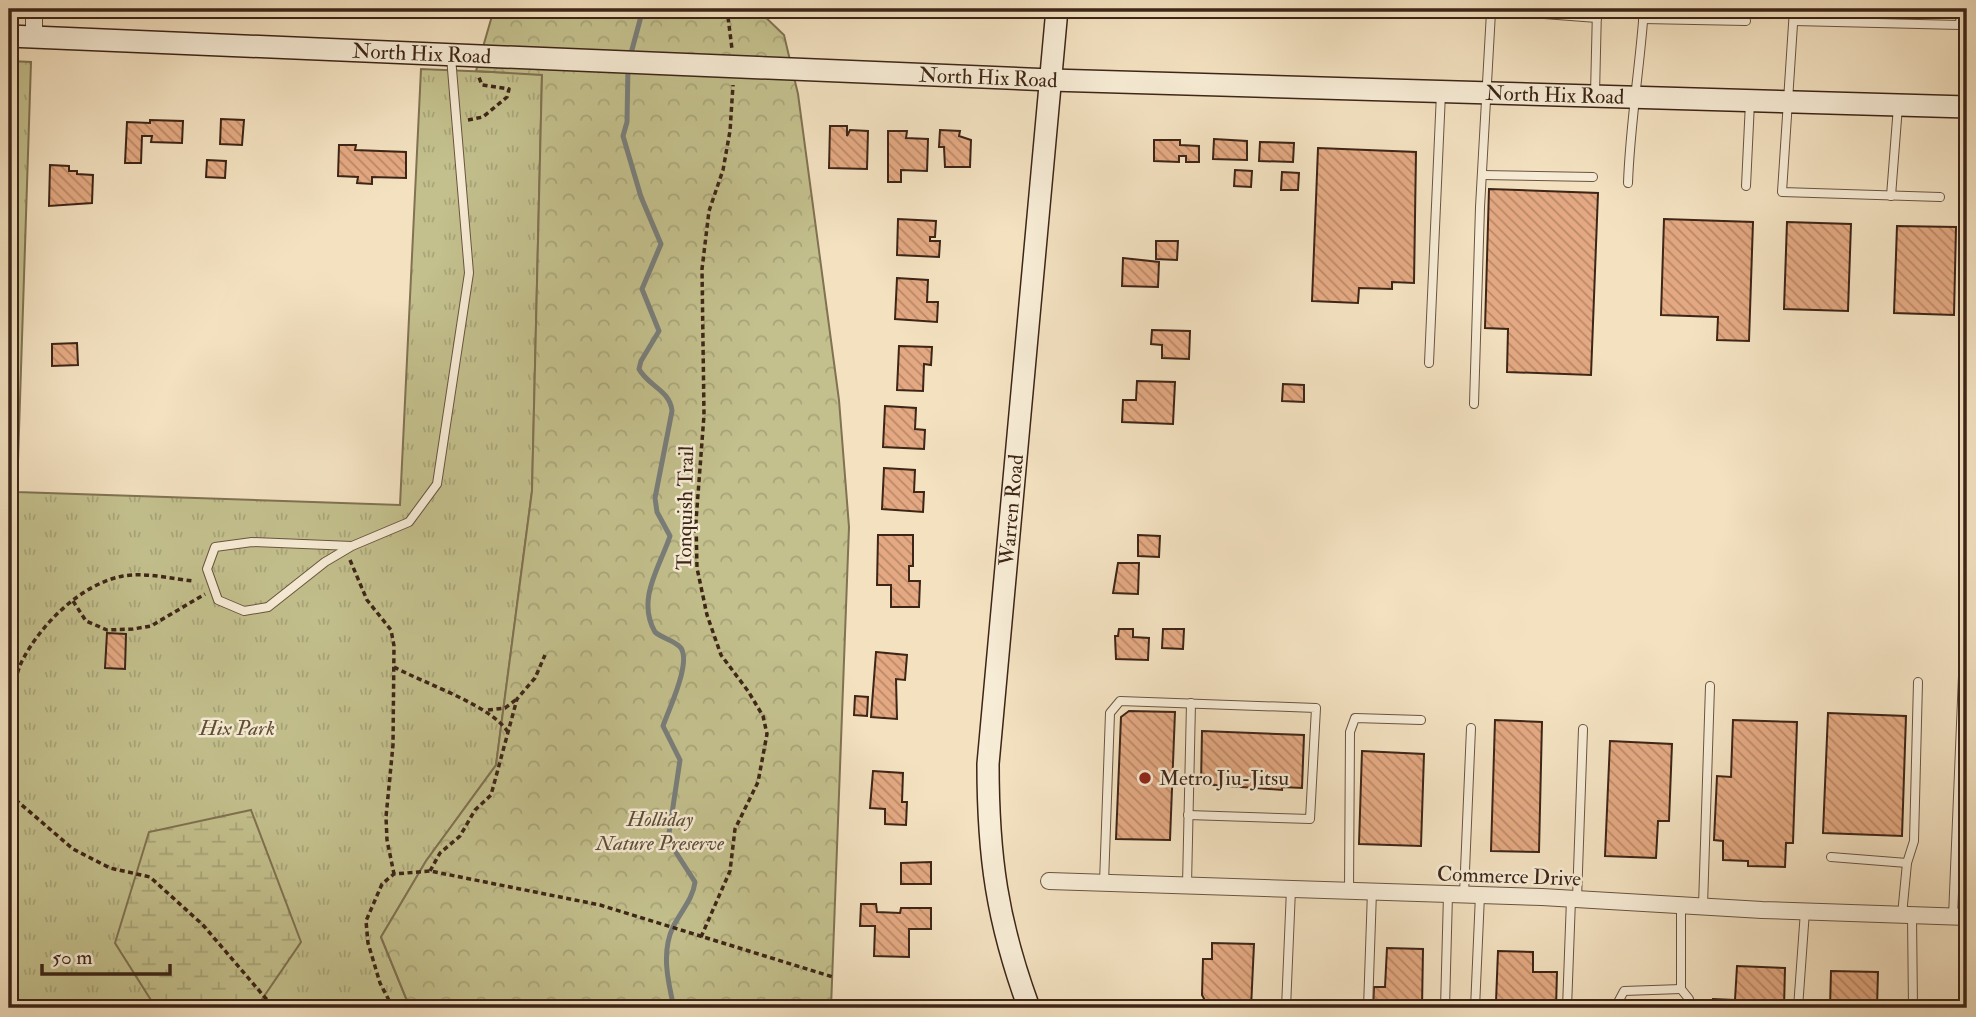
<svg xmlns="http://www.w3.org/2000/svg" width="1976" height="1017" font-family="'IM FELL Double Pica',serif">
<defs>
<pattern id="grass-tufts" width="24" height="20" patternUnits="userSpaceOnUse" patternTransform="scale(1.75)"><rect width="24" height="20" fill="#c3c08d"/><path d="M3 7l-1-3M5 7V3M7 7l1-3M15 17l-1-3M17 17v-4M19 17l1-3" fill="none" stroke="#a8a579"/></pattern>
<pattern id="forest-crowns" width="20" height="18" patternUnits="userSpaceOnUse" patternTransform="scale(1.75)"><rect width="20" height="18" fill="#c3c08d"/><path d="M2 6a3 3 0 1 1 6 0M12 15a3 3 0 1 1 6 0" fill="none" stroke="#a8a579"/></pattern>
<pattern id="wetland-marsh" width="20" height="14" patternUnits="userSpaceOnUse" patternTransform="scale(1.75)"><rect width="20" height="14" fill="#c3c08d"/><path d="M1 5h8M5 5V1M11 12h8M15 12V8" fill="none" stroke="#a8a579"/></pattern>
<pattern id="building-back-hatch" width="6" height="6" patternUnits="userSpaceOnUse" patternTransform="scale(1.75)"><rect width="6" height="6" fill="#e4a982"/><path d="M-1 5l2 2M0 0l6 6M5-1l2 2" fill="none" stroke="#ba8969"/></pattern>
</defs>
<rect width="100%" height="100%" fill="#f3e1c0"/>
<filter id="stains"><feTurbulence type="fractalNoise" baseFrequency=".00286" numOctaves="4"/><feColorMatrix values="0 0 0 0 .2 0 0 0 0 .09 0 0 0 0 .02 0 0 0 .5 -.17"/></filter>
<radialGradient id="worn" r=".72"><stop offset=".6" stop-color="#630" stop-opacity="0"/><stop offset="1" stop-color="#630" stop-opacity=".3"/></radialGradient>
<path fill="url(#grass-tufts)" stroke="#807252" stroke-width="2" d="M9 61 31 62 17 492 400 505 421 69 542 74 532 491 496 765 426 861 381 937 410 1008H9Z"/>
<path fill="url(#forest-crowns)" stroke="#807252" stroke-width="2" d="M494 9H757L784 35 798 94 839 400 849 527 831 1008H410L381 937 426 861 496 765 532 491 542 75 476 71Z"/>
<path fill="url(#wetland-marsh)" stroke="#807252" stroke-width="2" d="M251 810 301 942 256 1008H156L115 943 149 832Z"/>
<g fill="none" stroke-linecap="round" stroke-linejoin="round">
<g stroke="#797e7b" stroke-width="5">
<path d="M630 57 643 9"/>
<path d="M628 66 627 122 623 136 641 197 661 244 642 289 659 331 641 361 639 369C648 386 670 390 672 411L655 498 657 512 670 536C660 567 636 599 655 632 662 638 672 640 679 646 694 658 668 711 663 726L680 760 668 840 695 882C693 899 681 911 673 927 661 952 668 982 674 1008"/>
</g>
</g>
<g fill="url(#building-back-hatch)" stroke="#3d2517" stroke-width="2">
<path d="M1416 9H1438V18H1419V9Z"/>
<path d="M221 119 244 120 242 145 220 144Z"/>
<path d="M150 120 183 121 182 143 151 142 152 136H142L141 163H125L127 122 150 123Z"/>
<path d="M830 126H847V136L850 130 868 131 867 169 829 168Z"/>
<path d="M940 130 960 131 959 136 971 140 970 167H945L944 147H939Z"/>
<path d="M888 131H907L906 138 928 139 927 171 901 170V182H888Z"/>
<path d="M1214 139 1247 141V160L1213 159Z"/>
<path d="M1154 140H1180V145L1199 146V162H1186V156H1179V162L1154 161Z"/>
<path d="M1260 142 1294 143 1293 162 1259 161Z"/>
<path d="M339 145H356L355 150 406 152V178L372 177V184L357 183 358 177 338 176Z"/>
<path d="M1318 148 1416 152 1414 283 1392 282V289L1359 288 1358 303 1312 301Z"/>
<path d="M207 160 226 161 225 178 206 177Z"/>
<path d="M50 165 69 166V171H77V174L93 175 92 203 49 206Z"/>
<path d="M1235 170 1252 171 1251 187 1234 186Z"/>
<path d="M1282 172 1299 173 1298 190H1281Z"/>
<path d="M1489 189 1598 193 1591 375 1507 372 1508 329 1485 328Z"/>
<path d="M898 219 936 221 935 237H930V241H940L939 257 897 255Z"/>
<path d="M1664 219 1753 222 1749 341 1717 340 1718 317 1661 315Z"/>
<path d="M1787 222 1851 224 1848 311 1784 309Z"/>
<path d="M1897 226 1956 227 1954 315 1894 313Z"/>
<path d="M1156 241H1178L1177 260 1156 259Z"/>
<path d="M1123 258 1159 262 1158 287 1122 286Z"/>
<path d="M897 278 928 280 927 302H938L937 322 895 319Z"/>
<path d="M1152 330 1190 331 1189 359 1162 358V345L1151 344Z"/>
<path d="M77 343 78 365 52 366V344Z"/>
<path d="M899 346 932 347 931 365 924 364 923 391 897 390Z"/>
<path d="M1137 381 1175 382 1173 424 1122 422 1123 400H1136Z"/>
<path d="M1283 384 1304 385V402L1282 401Z"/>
<path d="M885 406 916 408 915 429 925 430 924 449 883 447Z"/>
<path d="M884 468 915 470 914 492H924L923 512 882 509Z"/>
<path d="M878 535H913V566H909V581H920L919 607H891V585H877Z"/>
<path d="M1138 535 1160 536 1159 557 1138 556Z"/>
<path d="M1118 563H1139L1138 594 1113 593Z"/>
<path d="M1119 629H1133V637L1149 638 1148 660 1116 659 1115 636H1118Z"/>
<path d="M1163 629H1184L1183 649 1162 648Z"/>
<path d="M107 633 126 634 125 669 105 668Z"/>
<path d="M876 652 907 655 905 680 896 679 897 719 871 717Z"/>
<path d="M855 696 868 697 867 716 854 715Z"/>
<path d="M1129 711 1175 712 1170 840 1116 839 1121 717Z"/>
<path d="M1828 713 1906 716 1902 836 1823 833Z"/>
<path d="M1495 720 1542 722 1539 852 1491 851Z"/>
<path d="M1733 720 1797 722 1793 843H1786L1785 867 1748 866V861L1723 860V841L1714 840 1717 776 1731 777Z"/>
<path d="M1202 731 1304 735 1302 788 1282 787V790L1201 784Z"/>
<path d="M1610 741 1672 744 1669 821H1658L1656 858 1605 856Z"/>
<path d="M1362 751 1424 754 1421 846 1359 844Z"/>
<path d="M873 771 903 773 902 802H907L906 825 885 824V809L870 808Z"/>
<path d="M931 862V884H901V863Z"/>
<path d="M861 904H876L877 912 900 913 901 908H931V929H909V957L874 956 875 926H860Z"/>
<path d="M1212 943 1254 944 1251 1008H1209L1202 995 1203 959H1212Z"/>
<path d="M1387 948 1423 949 1422 1008H1373L1374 987H1385Z"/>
<path d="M1498 951 1533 952V972H1557L1556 1008H1484V1002H1496Z"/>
<path d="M1737 966 1785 968 1784 1008H1712L1713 999 1735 1000Z"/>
<path d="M1831 971 1878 972 1877 1008H1830Z"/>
<path d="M1634 1002 1681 1004 1680 1008H1634Z"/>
</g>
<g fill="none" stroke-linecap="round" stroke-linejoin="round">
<g stroke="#6a5441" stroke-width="10">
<g id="lane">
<path d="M1794 9 1782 192 1940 197"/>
<path d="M1489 10 1597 18"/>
<path d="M1643 19 1746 21"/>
<path d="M1794 21 1960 25 1961 9"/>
<path d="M1595 94 1597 9"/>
<path d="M1482 175 1593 177"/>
<path d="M1628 183C1630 124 1640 67 1644 9"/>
<path d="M1746 186 1750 102"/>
<path d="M1891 196 1898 106"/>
<path d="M1429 363 1441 93"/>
<path d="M1474 404 1480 207 1491 12"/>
<path d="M352 546 252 542 215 547 207 569 218 600 244 611 268 607 325 562 352 546 409 522 437 484 469 273 451 57"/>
<path d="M1831 857 1907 863"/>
<path d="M1104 883 1110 713 1120 701 1316 708 1310 819 1188 815"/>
<path d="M1187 885 1191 703"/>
<path d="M1349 891 1350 732 1355 718 1421 720"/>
<path d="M1464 894 1471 728"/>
<path d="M1577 899 1583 729"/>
<path d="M1681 905V989L1689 999V1008"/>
<path d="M1703 906 1710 686"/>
<path d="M1902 915 1907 863 1914 841 1918 682"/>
<path d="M1912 916 1913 1008"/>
<path d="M1953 917 1963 676H1967"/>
<path d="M1286 1008 1291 889"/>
<path d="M1368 1008 1372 891"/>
<path d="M1445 1008 1448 894"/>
<path d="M1475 1008 1480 895"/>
<path d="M1567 1008 1571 899"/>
<path d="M1615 1008 1624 991 1681 989"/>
<path d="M1798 1008 1805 911"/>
</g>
</g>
<g stroke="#6a5441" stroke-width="18">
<g id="street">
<path d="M9 36 10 9"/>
<path d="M34 37V9"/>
<path d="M1049 881 1542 897 1762 910 1967 917"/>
</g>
</g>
<g stroke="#3d2517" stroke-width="24">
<g id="secondary">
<path id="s1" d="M9 36 1051 80 1967 107"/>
<path id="s2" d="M1029 1008C997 921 988 856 988 764L1057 9"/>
</g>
</g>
<g stroke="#3d2517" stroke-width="3.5" stroke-dasharray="5 3.5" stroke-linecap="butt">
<path d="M727 9 732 49"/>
<path d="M468 120 483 117 507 97 509 89 482 85 478 75"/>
<path d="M350 560 367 600 391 630 394 646 393 745 386 817 387 840 394 874"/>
<path d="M73 601 86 621 107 630 133 629 151 626 205 594"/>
<path d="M394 667C425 684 494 706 509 734"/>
<path d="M9 697C16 685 16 673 22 661 41 624 81 584 123 576 145 572 173 579 194 581"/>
<path d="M488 710 505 708 517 699"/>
<path d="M9 794 73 849 110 868 150 877 203 925 274 1008"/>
<path d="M430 871 440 853 460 836 475 810 491 795 517 699 535 678 545 655"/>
<path d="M701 937 730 871 735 829 758 782 767 734 763 716 748 691 721 655 707 615 697 568 696 521 704 415 702 269 709 211 723 170 730 131 733 85"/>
<path d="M393 1008 380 983 368 943 366 921 382 884 394 874 430 871 600 905 833 977"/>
</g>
<use href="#lane" stroke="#f7ecd6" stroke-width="8"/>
<use href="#street" stroke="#f7ecd6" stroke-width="16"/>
<use href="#secondary" stroke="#f7ecd6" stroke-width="21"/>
</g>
<circle fill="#8f2418" stroke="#f7ecd6" stroke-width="2.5" cx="1145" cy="778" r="7"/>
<g text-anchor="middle" stroke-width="5" stroke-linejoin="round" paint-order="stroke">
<g font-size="21" fill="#3d2517" stroke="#f7ecd6">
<text dy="7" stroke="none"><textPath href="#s1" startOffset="413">North Hix Road</textPath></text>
<text dy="7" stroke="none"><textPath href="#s1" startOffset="980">North Hix Road</textPath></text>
<text dy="7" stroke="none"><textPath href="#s1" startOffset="1547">North Hix Road</textPath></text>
<text transform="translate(685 508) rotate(-89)" y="7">Tonquish Trail</text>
<text dy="7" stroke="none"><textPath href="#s2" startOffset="504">Warren Road</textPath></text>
<text transform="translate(1509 876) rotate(2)" y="7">Commerce Drive</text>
</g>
<g font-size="21" font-style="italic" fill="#5e4c34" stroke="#f7ecd6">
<text x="237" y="735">Hix Park</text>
<text x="660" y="826">Holliday<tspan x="660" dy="24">Nature Preserve</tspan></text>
</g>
<g font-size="21" fill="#3d2517" stroke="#f7ecd6" text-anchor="start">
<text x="1159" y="785">Metro Jiu-Jitsu</text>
</g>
</g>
<rect width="1976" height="1017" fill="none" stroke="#f3e1c0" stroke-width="35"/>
<rect x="10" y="10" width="1955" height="996" fill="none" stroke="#3d2517" stroke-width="3.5"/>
<rect x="18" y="18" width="1941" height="982" fill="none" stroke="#3d2517" stroke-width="2"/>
<path d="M42 964v10h128v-10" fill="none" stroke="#3d2517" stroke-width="3.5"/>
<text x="52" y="964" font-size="21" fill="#3d2517" stroke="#f7ecd6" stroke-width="5" paint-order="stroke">50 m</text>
<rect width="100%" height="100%" filter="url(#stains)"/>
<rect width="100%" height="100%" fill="url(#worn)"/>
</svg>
